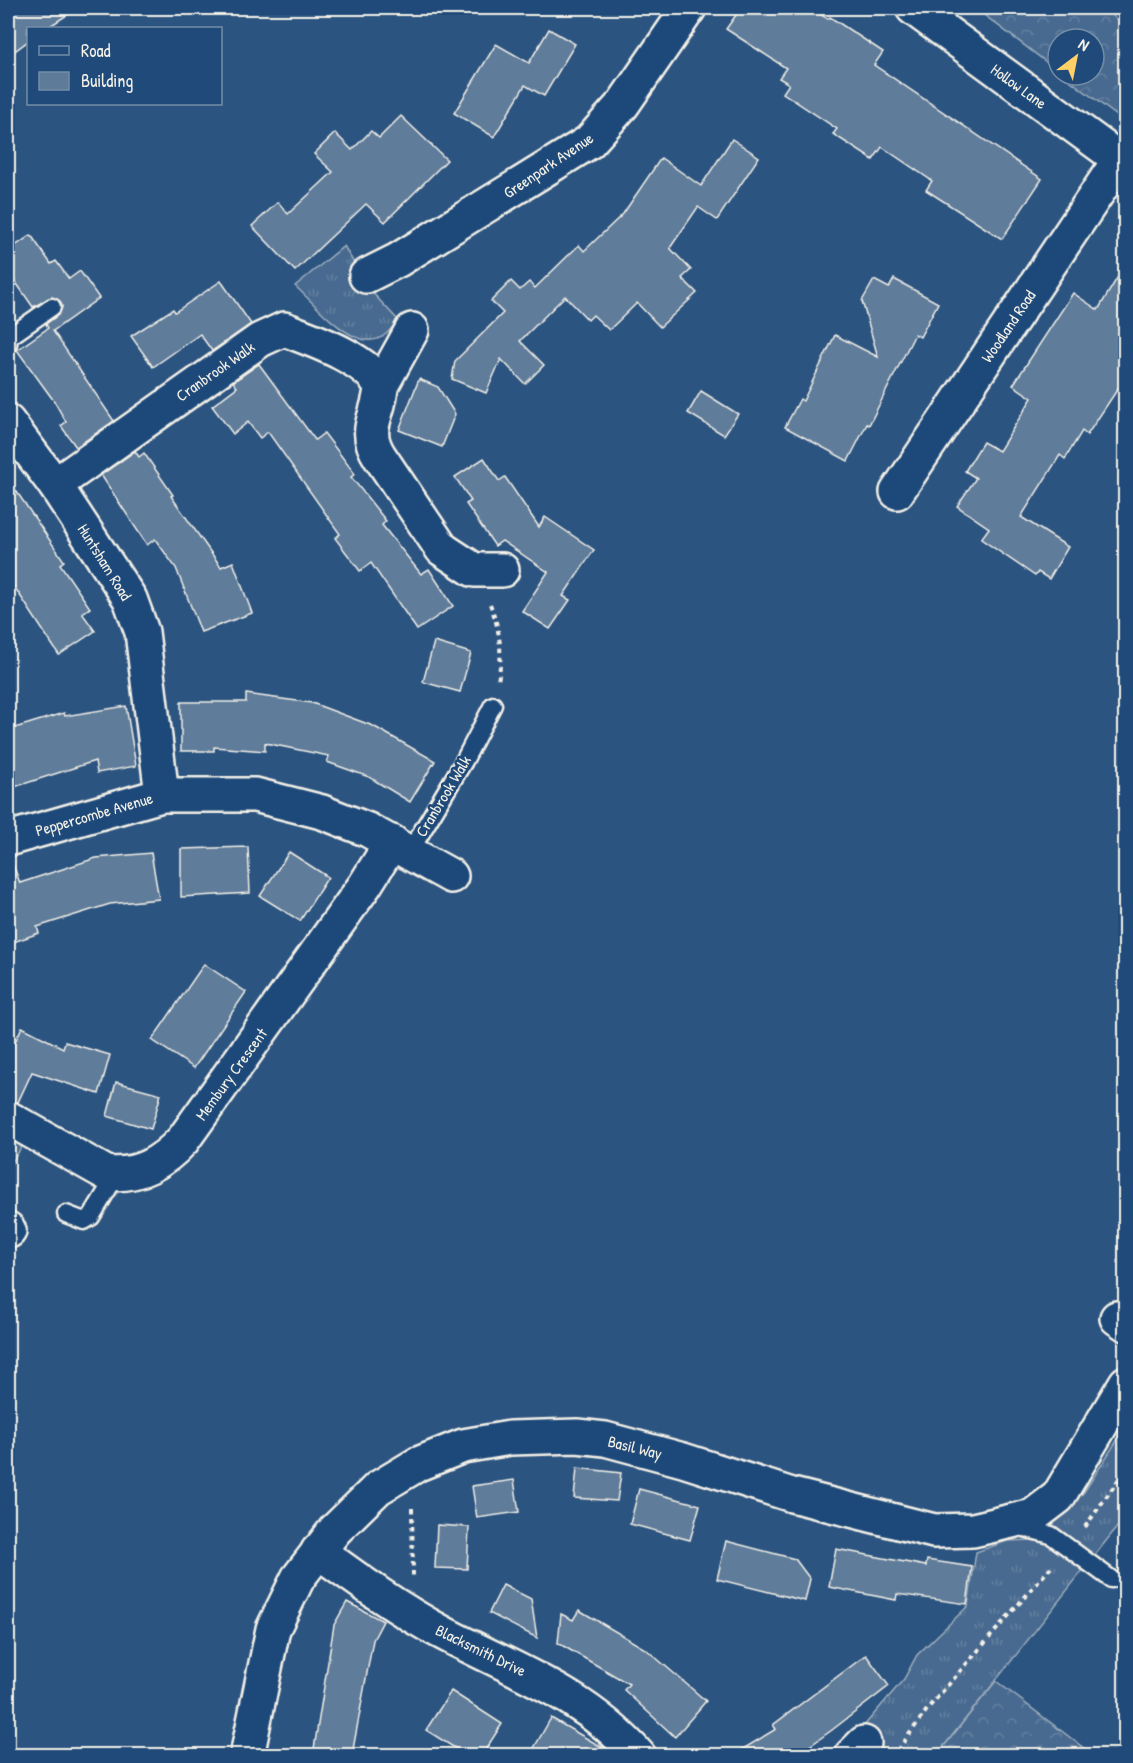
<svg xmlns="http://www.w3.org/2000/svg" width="1133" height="1763" font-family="'Patrick Hand',sans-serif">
<defs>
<pattern id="grass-tufts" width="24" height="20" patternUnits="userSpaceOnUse" patternTransform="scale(1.5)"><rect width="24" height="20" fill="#496b90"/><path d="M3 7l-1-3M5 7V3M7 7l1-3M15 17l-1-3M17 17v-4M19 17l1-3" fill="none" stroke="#6481a0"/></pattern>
<pattern id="forest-crowns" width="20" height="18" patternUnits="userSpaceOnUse" patternTransform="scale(1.5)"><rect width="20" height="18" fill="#496b90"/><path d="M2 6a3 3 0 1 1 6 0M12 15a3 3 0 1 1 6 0" fill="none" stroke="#6481a0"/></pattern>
</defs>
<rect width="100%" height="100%" fill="#2c5481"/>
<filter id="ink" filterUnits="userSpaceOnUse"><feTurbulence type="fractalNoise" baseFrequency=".0167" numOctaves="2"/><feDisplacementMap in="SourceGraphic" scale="12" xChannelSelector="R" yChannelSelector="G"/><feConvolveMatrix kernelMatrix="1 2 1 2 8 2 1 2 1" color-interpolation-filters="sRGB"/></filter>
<g filter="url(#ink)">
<g fill="url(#grass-tufts)" stroke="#9eaebc" stroke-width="1.5">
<path d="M344 246 369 289 397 319C370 373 322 310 295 286Z"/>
<path d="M8 1133 24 1143 8 1169Z"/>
<path d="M1125 1428V1517L937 1755H867L863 1727 904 1679 917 1655 968 1606 976 1552 1007 1541 1032 1540 1084 1492Z"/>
</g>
<g fill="url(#forest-crowns)" stroke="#9eaebc" stroke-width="1.5">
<path d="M975 8H1104L1125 26V122L1063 75H1094V39H1058V71Z"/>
<path d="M996 1681 1093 1755H937Z"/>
</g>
<g fill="#5e7b9a" stroke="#f4f1e8" stroke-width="1.5">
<path d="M8 8H78L47 28H28V41L8 56Z"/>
<path d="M741 8H810L828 19 830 17 883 52 874 65 1042 179 1002 239 926 190 932 181 882 147 873 160 833 134 837 129 783 93 789 84 779 78 786 68 726 29Z"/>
<path d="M549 29 575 44 544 96 525 85 494 137 454 113 496 44 529 63Z"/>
<path d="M401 116 447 160 385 222 366 204 295 271 252 226 278 202 288 214 333 172 314 154 335 133 352 150 371 131 379 138Z"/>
<path d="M732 139 759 157 717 220 698 207 670 248 691 270 682 278 697 293 660 327 637 303 609 330 593 315 588 320 565 296 520 341 544 365 525 384 501 359 486 393 452 379 455 361 503 313 491 301 511 281 520 290 529 282 535 288 579 245 584 251 623 214 661 158 701 186Z"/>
<path d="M31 235 51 264 56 261 69 279 80 271 99 298 53 331 114 421 76 447 61 426 66 422 54 401 17 350 48 328 46 324 58 315 62 307 60 301 52 297 33 307 8 271V251Z"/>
<path d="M1125 265V378L1087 435 1082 431 1065 459 1060 455 1021 517 1068 547 1049 579 1038 572 1035 576 981 539 989 528 957 506 976 478 965 471 983 442 999 451 1032 398 1013 385 1073 293 1098 310Z"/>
<path d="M894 279 938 303 920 337 915 334 869 425 867 424 848 461 785 427 800 399 803 401 835 335 878 357 862 301 874 280 889 288Z"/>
<path d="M221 281 251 324 212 351 200 334 153 367 131 336 173 309 175 312Z"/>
<path d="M259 364 315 440 324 433 355 474 351 477 386 521 382 525 421 574 429 569 453 606 417 630 371 563 360 571 335 538 340 534 268 432 260 438 248 422 233 434 212 406 237 387 233 382Z"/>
<path d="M419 379 438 387 455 414 442 447 399 430Z"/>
<path d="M701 391 738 414 724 435 688 413Z"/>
<path d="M135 451 139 457 144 453 173 495 171 496 221 567 233 562 252 613 201 632 176 568 155 539 147 545 101 475Z"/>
<path d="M484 458 499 481 505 477 539 527 545 517 594 550 563 596 570 600 550 629 522 611 548 572 502 541 495 546 466 504 471 501 455 477Z"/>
<path d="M8 479 64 561 60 564 90 608 82 613 95 631 59 655 8 577Z"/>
<path d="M434 642 471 653 460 692 423 682Z"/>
<path d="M246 694 312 703 373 726 435 761 410 802 369 777 327 762 329 756 265 743V751L214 747V751H181V702H246Z"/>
<path d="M126 706 136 766 97 773 95 761 8 789V730L64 713 65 716Z"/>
<path d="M248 847 250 893 181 897V849Z"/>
<path d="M289 852 328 877 300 921 260 896Z"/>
<path d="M151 853 159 899 110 904 37 927 39 933 8 944V857H10L20 883 96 858Z"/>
<path d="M204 964 246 992 194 1068 152 1040Z"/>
<path d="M22 1027 63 1048 65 1042 110 1055 99 1094 32 1072 18 1102 8 1099V1057Z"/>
<path d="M116 1082 161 1094 151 1129 107 1116Z"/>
<path d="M577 1468 621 1473 617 1501 574 1498Z"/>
<path d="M514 1480 519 1512 477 1518 472 1486Z"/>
<path d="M639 1489 700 1505 690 1540 630 1524Z"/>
<path d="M437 1525 469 1527 467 1569 435 1568Z"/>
<path d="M726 1541 795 1559 810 1579 805 1601 717 1579Z"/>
<path d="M836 1549 926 1566 927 1560 972 1567 967 1604 897 1594 896 1600 829 1587Z"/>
<path d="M503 1585 531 1599 537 1638 489 1613Z"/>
<path d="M347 1602 383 1621 373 1640 352 1755H313L334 1625Z"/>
<path d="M579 1610 647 1650 706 1701 675 1737 624 1690 629 1684 558 1643 561 1614 573 1620Z"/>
<path d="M866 1655 889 1686 832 1730 797 1755H733L776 1729 773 1725Z"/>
<path d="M451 1691 502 1724 482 1755H466L426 1730Z"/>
<path d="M551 1718 607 1750 612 1755H530Z"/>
</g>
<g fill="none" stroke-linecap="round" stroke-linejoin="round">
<g stroke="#f4f1e8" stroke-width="21">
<g id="service">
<path d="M8 344 9 337 52 307"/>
<path d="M409 853 464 761 493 705"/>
<path d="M66 1214 84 1221 91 1217 117 1174"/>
<path d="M1017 1526 1051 1535 1111 1579"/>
</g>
</g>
<g stroke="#f4f1e8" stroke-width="38">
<g id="minor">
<path d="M913 8 1126 164"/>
<path d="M366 276 398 260 589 142 623 104 689 8"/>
<path d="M381 386 412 330"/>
<path d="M8 422 55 485 130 599 142 632 162 795"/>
<path d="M55 485 260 340 284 329C313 340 366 358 381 386 380 416 361 428 380 457L442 549 474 570H502"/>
<path d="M897 492 1120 159"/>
<path d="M8 839 162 795H255L322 812 368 830 451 876"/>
<path d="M8 1118 106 1173C138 1177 162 1163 183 1140L365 885 392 842"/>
<path d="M8 1229 9 1231"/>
<path d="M1117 1318 1126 1324"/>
<path d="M318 1551C358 1580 399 1610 443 1633 515 1671 583 1693 639 1756"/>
<path d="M247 1756 273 1629 298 1578 335 1530 378 1488 418 1464 463 1446 510 1438 577 1436 605 1439 683 1460 792 1495 934 1531 973 1530 1033 1516 1058 1497 1126 1383"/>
<path d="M851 1756 864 1743"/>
</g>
</g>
<g stroke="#f4f1e8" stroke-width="4" stroke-dasharray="4.5 4.5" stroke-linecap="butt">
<path d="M490 604C500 629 503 654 498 681"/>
<path d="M412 1508 413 1576"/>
<path d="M1085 1527 1126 1469"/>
<path d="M898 1750 929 1707 1051 1567"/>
</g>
<use href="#service" stroke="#1f4a7a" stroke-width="16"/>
<use href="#minor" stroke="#1f4a7a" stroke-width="33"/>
</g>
</g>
<g text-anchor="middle" stroke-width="5" stroke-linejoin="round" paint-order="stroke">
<g font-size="16" fill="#f4f1e8" stroke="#1f4a7a">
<text transform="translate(1019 86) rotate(36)" y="6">Hollow Lane</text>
<text transform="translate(548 165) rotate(-34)" y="6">Greenpark Avenue</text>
<text transform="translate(1008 326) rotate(-56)" y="6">Woodland Road</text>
<text transform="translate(215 371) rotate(-35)" y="6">Cranbrook Walk</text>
<text transform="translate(105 562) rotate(58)" y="6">Huntsham Road</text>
<text transform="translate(443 796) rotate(-59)" y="6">Cranbrook Walk</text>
<text transform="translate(94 814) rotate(-16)" y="6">Peppercombe Avenue</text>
<text transform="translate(231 1074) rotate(-54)" y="6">Membury Crescent</text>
<text transform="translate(635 1447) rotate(14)" y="6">Basil Way</text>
<text transform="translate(481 1650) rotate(26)" y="6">Blacksmith Drive</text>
</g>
</g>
<rect width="1133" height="1763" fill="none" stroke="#1f4a7a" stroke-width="30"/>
<rect x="15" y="15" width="1103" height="1733" fill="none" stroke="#f4f1e8" stroke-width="2" filter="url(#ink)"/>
<rect x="27" y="27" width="195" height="78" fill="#1f4a7a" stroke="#748da6" stroke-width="1.5"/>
<rect x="39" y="46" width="30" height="9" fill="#1f4a7a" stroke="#748da6" stroke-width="1.5"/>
<text x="81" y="57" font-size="18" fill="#f4f1e8">Road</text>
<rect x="39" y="72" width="30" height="18" fill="#5e7b9a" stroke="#748da6" stroke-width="1.5"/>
<text x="81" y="87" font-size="18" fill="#f4f1e8">Building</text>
<g transform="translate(1076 57) rotate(32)"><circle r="28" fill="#1f4a7a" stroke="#748da6" stroke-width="1.5"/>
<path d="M0-4.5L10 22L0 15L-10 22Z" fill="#ffd166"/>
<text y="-9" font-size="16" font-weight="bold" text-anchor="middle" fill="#f4f1e8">N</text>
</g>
</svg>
